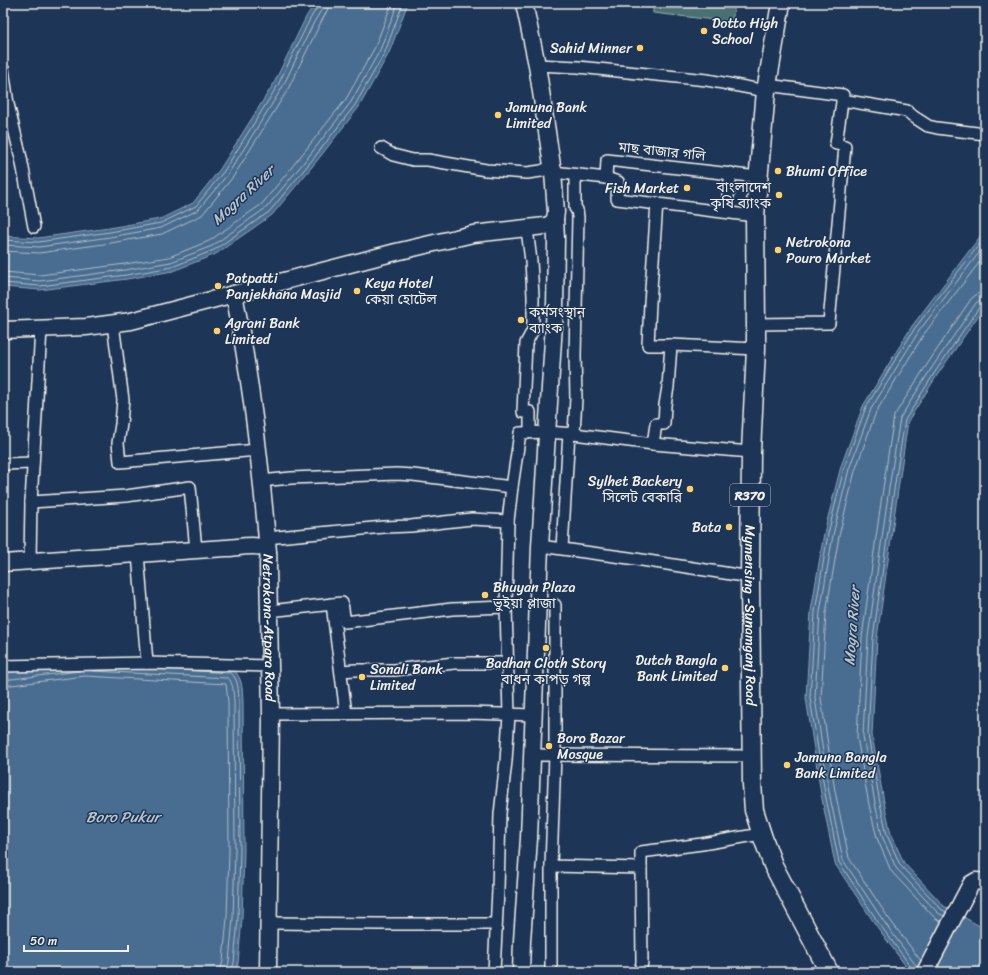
<svg xmlns="http://www.w3.org/2000/svg" width="988" height="975" font-family="Sriracha,'Noto Sans Bengali',sans-serif">
<rect width="100%" height="100%" fill="#1d3557"/>
<filter id="ink" filterUnits="userSpaceOnUse"><feTurbulence type="fractalNoise" baseFrequency=".025" numOctaves="2"/><feDisplacementMap in="SourceGraphic" scale="8" xChannelSelector="R" yChannelSelector="G"/><feConvolveMatrix kernelMatrix="1 2 1 2 8 2 1 2 1" color-interpolation-filters="sRGB"/></filter>
<g filter="url(#ink)">
<path fill="#4c7072" stroke="#a0b0ad" d="M653 3H735L732 22 653 13Z"/>
<g fill="#4a6d91" stroke="#8ea2b4">
<path d="M315 3H408L389 53 359 107 316 162 272 215 216 254 173 271 127 279 40 290 3 287V236L38 238 109 228 160 219 193 203 220 169 274 83 306 17Z"/>
<path d="M985 230V306L938 374 908 421 897 497 877 638 872 735 884 802 891 834 904 863 944 906 985 929V972H910L875 924 835 864 821 794 806 698 811 611 824 533 841 466 863 406 912 326Z"/>
<path d="M85 661 233 669C243 679 242 688 243 701L244 850 242 918 238 964 235 972H3V671Z"/>
</g>
<g fill="none" stroke-linecap="round" stroke-linejoin="round">
<g stroke="#b0bcc5" stroke-width="1">
<path d="M3 240 38 242 110 232 161 223 196 206 224 171 278 85 310 19 318 6V3"/>
<path d="M3 245 39 247 110 237 161 228 198 210 228 174 282 88 314 22 322 9 323 3"/>
<path d="M3 251 39 253 111 243 162 234 202 215 233 177 287 91 320 24 327 11 329 3"/>
<path d="M3 272 40 275 125 264 169 257 209 241 262 204 304 152 346 99 375 47 392 3"/>
<path d="M3 278 40 281 125 270 171 262 212 246 266 208 309 156 351 102 380 50 398 3"/>
<path d="M3 283 40 286 126 275 172 267 214 250 269 212 313 159 355 105 385 52 403 3"/>
<path d="M179 670 231 673C239 680 238 691 239 701L240 850 238 918 234 963 231 972"/>
<path d="M92 671 228 678C234 683 233 694 234 701L235 850 233 918 229 962 226 972"/>
<path d="M3 680 80 671"/>
<path d="M3 686 85 676 226 684 228 702 229 850 227 918 223 961 220 972"/>
<path d="M946 912 941 909 900 865 887 835 880 803 868 735 873 638 893 496 905 420 935 372 980 306 982 304H985"/>
<path d="M944 916 938 913 896 868 882 836 875 803 863 736 868 637 888 495 900 418 931 369 976 303 980 300 985 299"/>
<path d="M941 922 934 917 891 871 877 838 869 805 857 737 862 637 882 495 894 416 926 366 971 299 977 294 985 293"/>
<path d="M921 961 887 916 849 858 835 791 821 698 826 613 839 536 855 471 876 412 924 334 985 255"/>
<path d="M917 967 882 919 843 860 829 792 815 698 820 612 833 535 849 469 871 409 919 331 985 245"/>
<path d="M913 972 912 968 878 922 839 862 825 793 810 698 815 612 828 534 844 468 866 407 915 328 985 237"/>
</g>
<g stroke="#f4f1e8" stroke-width="14">
<g id="street">
<path d="M537 65 578 67 707 80 766 91"/>
<path d="M3 69 8 104 21 158 34 227"/>
<path d="M842 100 907 111 914 117 928 126 937 128 985 134"/>
<path d="M381 148 393 155 413 160H428L486 170 527 173 541 171 552 167"/>
<path d="M553 172 606 178 607 160 758 177"/>
<path d="M606 178 618 182 617 199 755 216"/>
<path d="M657 203 650 303 648 345H671L756 349"/>
<path d="M726 212 731 173"/>
<path d="M527 229 531 261 533 296V330L526 343 523 412H530V432"/>
<path d="M113 324 123 400 121 424 118 443 120 462 258 450"/>
<path d="M756 324 829 323 845 146 836 144 843 95 767 85"/>
<path d="M574 434 576 398 575 356 578 217 577 210 575 208V175"/>
<path d="M653 444 656 424H664L665 405 668 387 671 345"/>
<path d="M3 464 33 463"/>
<path d="M261 481 291 478 397 474 413 475 512 487"/>
<path d="M31 502 126 496 190 487 196 550"/>
<path d="M266 538 384 527 411 526 444 522 472 519 508 521"/>
<path d="M540 546 629 558 750 577"/>
<path d="M562 548 569 433"/>
<path d="M138 554 147 663"/>
<path d="M30 561 31 502 41 329"/>
<path d="M332 604 346 714"/>
<path d="M555 605V755L551 866 641 868 642 962 640 972"/>
<path d="M269 611 342 603 345 622 452 609 506 607"/>
<path d="M3 666 147 663 270 666"/>
<path d="M341 671 355 670H394L454 663H507"/>
<path d="M271 714 470 713 534 715"/>
<path d="M532 755 752 756"/>
<path d="M551 866V972"/>
<path d="M641 868V852L702 844 761 834"/>
<path d="M268 923 380 924H496"/>
<path d="M494 972 498 890 500 814 506 761 509 715 506 607 508 521 512 487 520 433 547 432 574 434 653 444 751 452"/>
</g>
</g>
<g stroke="#f4f1e8" stroke-width="19">
<g id="secondary">
<path d="M234 294C251 379 261 466 268 552"/>
<path d="M3 330 86 327 131 321 234 294 396 252 473 234 545 226 551 224 555 219 556 212 553 172 537 65 524 3"/>
<path id="s1" d="M3 563 226 548C236 548 264 541 268 553 269 557 268 562 268 566L271 714 268 972"/>
<path d="M521 972 522 941 529 838 540 546 555 308 556 239 555 219"/>
<path d="M925 972 971 884 976 881 985 882"/>
</g>
</g>
<g stroke="#f4f1e8" stroke-width="21">
<g id="primary">
<path id="s2" d="M781 3 766 91 755 216 756 324V349L751 452 750 577 752 784 754 810 763 838 773 865 829 972"/>
</g>
</g>
<use href="#street" stroke="#1d3557" stroke-width="11"/>
<use href="#secondary" stroke="#1d3557" stroke-width="16"/>
<use href="#primary" stroke="#1d3557" stroke-width="18"/>
</g>
</g>
<g fill="#ffd166" stroke="#1d3557" stroke-width="1.5">
<circle cx="704" cy="31" r="4"/>
<circle cx="640" cy="48" r="4"/>
<circle cx="498" cy="115" r="4"/>
<circle cx="778" cy="171" r="4"/>
<circle cx="687" cy="188" r="4"/>
<circle cx="779" cy="195" r="4"/>
<circle cx="778" cy="250" r="4"/>
<circle cx="218" cy="286" r="4"/>
<circle cx="357" cy="291" r="4"/>
<circle cx="521" cy="320" r="4"/>
<circle cx="217" cy="331" r="4"/>
<circle cx="690" cy="489" r="4"/>
<circle cx="729" cy="527" r="4"/>
<circle cx="485" cy="595" r="4"/>
<circle cx="546" cy="648" r="4"/>
<circle cx="725" cy="668" r="4"/>
<circle cx="362" cy="677" r="4"/>
<circle cx="549" cy="746" r="4"/>
<circle cx="787" cy="765" r="4"/>
</g>
<g text-anchor="middle" stroke-width="3" stroke-linejoin="round" paint-order="stroke">
<rect fill="#1d3557" stroke="#b4b9bc" stroke-width="1" x="730" y="484" width="40" height="22" rx="3"/>
<g font-size="13" font-weight="bold" fill="#f4f1e8">
<text x="750" y="500">R370</text>
</g>
<g font-size="14" fill="#f4f1e8" stroke="#1d3557" text-anchor="start">
<text x="712" y="28">Dotto High<tspan x="712" dy="16">School</tspan></text>
<text x="632" y="53" text-anchor="end">Sahid Minner</text>
<text x="506" y="112">Jamuna Bank<tspan x="506" dy="16">Limited</tspan></text>
<text x="786" y="176">Bhumi Office</text>
<text x="771" y="192" text-anchor="end">বাংলাদেশ<tspan x="771" dy="16">কৃষি ব্যাংক</tspan></text>
<text x="679" y="193" text-anchor="end">Fish Market</text>
<text x="786" y="247">Netrokona<tspan x="786" dy="16">Pouro Market</tspan></text>
<text x="226" y="283">Patpatti<tspan x="226" dy="16">Panjekhana Masjid</tspan></text>
<text x="365" y="288">Keya Hotel<tspan x="365" dy="16">কেয়া হোটেল</tspan></text>
<text x="529" y="317">কর্মসংস্থান<tspan x="529" dy="16">ব্যাংক</tspan></text>
<text x="225" y="328">Agrani Bank<tspan x="225" dy="16">Limited</tspan></text>
<text x="682" y="486" text-anchor="end">Sylhet Backery<tspan x="682" dy="16">সিলেট বেকারি</tspan></text>
<text x="721" y="532" text-anchor="end">Bata</text>
<text x="493" y="592">Bhuyan Plaza<tspan x="493" dy="16">ভুইয়া প্লাজা</tspan></text>
<text x="717" y="665" text-anchor="end">Dutch Bangla<tspan x="717" dy="16">Bank Limited</tspan></text>
<text x="546" y="668" text-anchor="middle">Badhan Cloth Story<tspan x="546" dy="16">বাধন কাপড় গল্প</tspan></text>
<text x="370" y="674">Sonali Bank<tspan x="370" dy="16">Limited</tspan></text>
<text x="557" y="743">Boro Bazar<tspan x="557" dy="16">Mosque</tspan></text>
<text x="795" y="762">Jamuna Bangla<tspan x="795" dy="16">Bank Limited</tspan></text>
</g>
<g font-size="14" fill="#f4f1e8" stroke="#1d3557">
<text transform="translate(662 151) rotate(6)" y="5">মাছ বাজার গলি</text>
<text dy="5" stroke="none"><textPath href="#s2" startOffset="614">Mymensing -Sunamganj Road</textPath></text>
<text dy="5" stroke="none"><textPath href="#s1" startOffset="343">Netrokona-Atpara Road</textPath></text>
</g>
<g font-size="15" font-style="italic" fill="#b8c3ca" stroke="#1d3557">
<text transform="translate(243 195) rotate(-43)" y="5">Mogra River</text>
<text transform="translate(852 626) rotate(-86)" y="5">Mogra River</text>
<text x="123" y="822">Boro Pukur</text>
</g>
</g>
<rect width="988" height="975" fill="none" stroke="#1d3557" stroke-width="16"/>
<rect x="8" y="8" width="972" height="959" fill="none" stroke="#f4f1e8" stroke-width="1.5" filter="url(#ink)"/>
<path d="M24 945v6h104v-6" fill="none" stroke="#f4f1e8" stroke-width="2"/>
<text x="30" y="945" font-size="12" fill="#f4f1e8" stroke="#1d3557" stroke-width="3" paint-order="stroke">50 m</text>
</svg>
